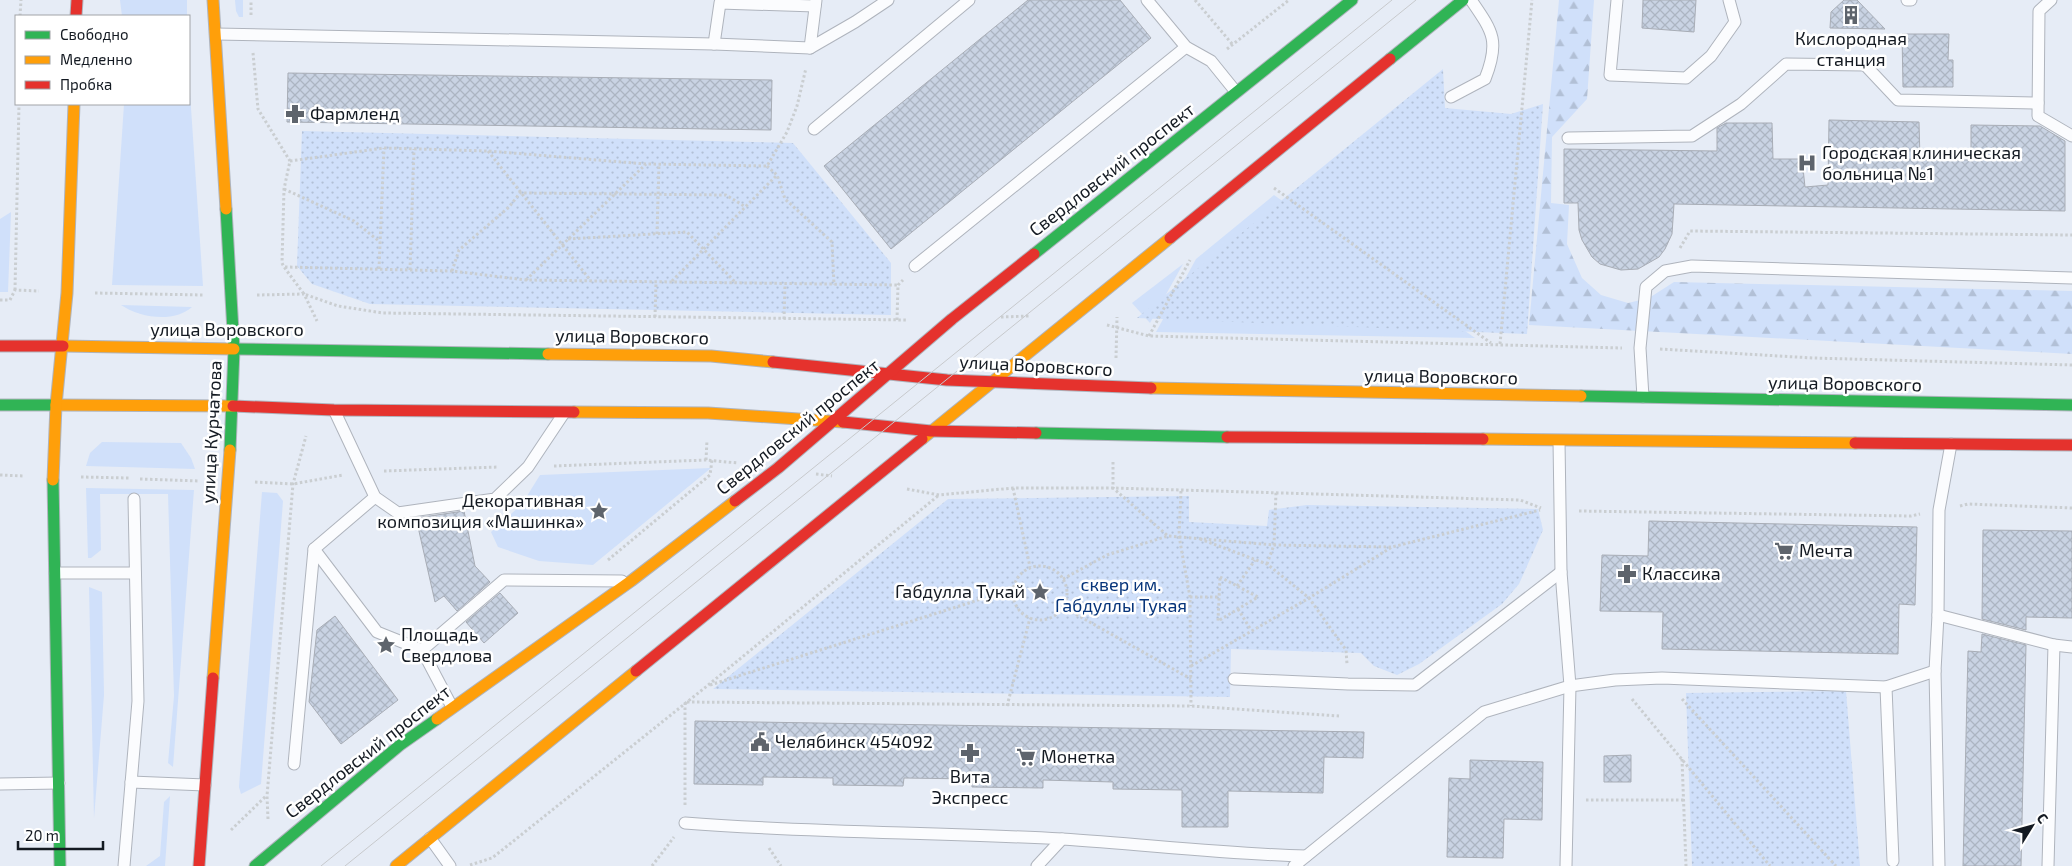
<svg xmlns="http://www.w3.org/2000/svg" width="2072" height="866" font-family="'Exo 2',sans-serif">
<defs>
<pattern id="forest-firs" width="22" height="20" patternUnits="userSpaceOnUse" patternTransform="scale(1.25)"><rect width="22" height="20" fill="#d0e0fa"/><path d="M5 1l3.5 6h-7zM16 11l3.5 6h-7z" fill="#b2c0d6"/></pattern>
<pattern id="park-dots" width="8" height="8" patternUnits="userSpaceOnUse" patternTransform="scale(1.25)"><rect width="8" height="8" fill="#d0e0fa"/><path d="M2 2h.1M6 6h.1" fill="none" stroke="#b2c0d6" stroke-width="1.8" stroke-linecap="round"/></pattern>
<pattern id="building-cross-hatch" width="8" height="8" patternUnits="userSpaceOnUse" patternTransform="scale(1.25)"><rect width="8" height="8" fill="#c9d3e3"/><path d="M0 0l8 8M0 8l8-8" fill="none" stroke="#acb5c2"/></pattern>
</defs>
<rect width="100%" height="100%" fill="#e6ecf6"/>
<g fill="#d0e0fa">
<path d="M120 0H187V16H122Z"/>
<path d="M235 0H243V17H239L236 11Z"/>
<path d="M189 78 203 286 112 285 124 104H189Z"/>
<path d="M1274 195 1475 338 1156 332 1196 259Z"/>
<path d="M11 212 8 292H0V219Z"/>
<path d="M1183 264 1150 323 1132 303Z"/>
<path d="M121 305 192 307C174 323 140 318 121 305Z"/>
<path d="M102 442 181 443 191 458 195 469 86 466 90 453Z"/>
<path d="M711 468 593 565 539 561 498 547 491 532 522 504 540 475Z"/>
<path d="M86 488 194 490 173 767 168 763 174 696 168 494H100L101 550 91 558H88Z"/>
<path d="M262 492 277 493 283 501 261 784 241 794 239 787Z"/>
<path d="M89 587 102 592 104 695 94 818Z"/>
<path d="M170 796 165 866H146L160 856 164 802Z"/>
</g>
<path fill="url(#forest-firs)" d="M1559 0H1594L1587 99 1552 137 1551 203 1569 205 1567 244 1582 278 1601 295 1628 303 1649 298 1674 282 2072 291V354L1529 325Z"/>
<g fill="url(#park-dots)">
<path d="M1443 69 1445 108 1511 114 1543 104 1527 334 1137 318Z"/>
<path d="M302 131 793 143 891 263V315L370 304 312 284 297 266Z"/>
<path d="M1189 496V522L1267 526 1269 510 1307 505 1538 509 1543 530 1519 584 1502 604 1419 664 1397 675 1374 666 1361 653 1231 649 1230 697 713 689 948 499Z"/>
<path d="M1846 691 1860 866H1692L1686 693Z"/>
</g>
<g fill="url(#building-cross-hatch)" stroke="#a8adb6">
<path d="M1028 0H1120L1151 38 891 249 824 166Z"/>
<path d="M1643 0H1696L1694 32 1642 28Z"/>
<path d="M1844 0H1857L1885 29 1830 28 1831 12Z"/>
<path d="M1902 34H1949L1948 60H1953V87H1903Z"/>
<path d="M288 73 772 80 771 130 287 122Z"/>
<path d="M1829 120 1919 122 1920 160H1971V125L2040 126 2065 141V211L1674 204 1672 234 1665 249 1659 257 1638 269 1621 270 1600 264 1592 257 1582 240 1579 230 1578 203H1564V149L1717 151V128L1726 123H1772L1773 159H1802L1805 187 1828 185Z"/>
<path d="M464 511 475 566 490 582 457 611 444 596 435 602 416 518Z"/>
<path d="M1649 521 1917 527 1915 605 1899 604 1898 654 1662 649 1663 612 1600 611 1602 555 1648 556Z"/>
<path d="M1983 530 2072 531V618L2026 617V630L1982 619Z"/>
<path d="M500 593 518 613 484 643 466 622Z"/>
<path d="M335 616 398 700 341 744 309 702 317 630Z"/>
<path d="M1982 634 2026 645 2021 866H1963L1968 651 1981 652Z"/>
<path d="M695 721 1364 732 1363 758 1324 757 1323 793 1228 791V827H1182V790L1113 789V782L1043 780V788L972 787V779L904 778 903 786 833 785V778L763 777V785L694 784Z"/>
<path d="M1631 755V782H1604V756Z"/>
<path d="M1470 760 1543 762 1542 820 1504 819 1503 858 1447 857 1449 778 1470 779Z"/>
</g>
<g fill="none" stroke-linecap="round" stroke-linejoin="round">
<g stroke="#afb4bd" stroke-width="13">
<g id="lane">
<path d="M1147 0 1186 47 1211 61 1236 92"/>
<path d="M1617 0 1610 75 1686 78 1711 56 1735 22 1729 0"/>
<path d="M1907 0H1911"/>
<path d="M2051 0 2039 11 2038 116 2072 136"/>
<path d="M216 34 714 44 810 48 855 22 888 0"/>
<path d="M714 44 720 3 815 6"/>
<path d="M810 48 816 0"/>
<path d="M1451 97 1485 79C1500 41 1493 32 1471 0"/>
<path d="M814 129 969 0"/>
<path d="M1568 138 1692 136 1741 104 1786 64 1865 65 1898 100 2038 103"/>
<path d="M915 266 1186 47"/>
<path d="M1643 397 1640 348 1646 287 1665 271 1692 266 2072 278"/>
<path d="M335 412 375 497 398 513 495 499 528 467 564 413"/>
<path d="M1559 441 1561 572 1570 686 1566 866"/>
<path d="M314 549 377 632 422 650"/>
<path d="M55 573H135"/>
<path d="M1938 615 2054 645 2072 647"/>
<path d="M1234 679 1348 684 1415 685 1561 572"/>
<path d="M452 707 422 650 504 580 622 581"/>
<path d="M294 764 314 549 375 497"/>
<path d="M131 782 205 785"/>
<path d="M0 784 59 783"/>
<path d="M685 823C810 833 936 832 1062 839 1143 844 1224 854 1306 856"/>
<path d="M430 838 450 866"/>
<path d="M1893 861 1886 687 1935 671"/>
<path d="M124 866 138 701 134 499"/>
<path d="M1037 866 1062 839"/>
<path d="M1294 866 1484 712 1570 686 1615 680 1662 678 1886 687"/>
<path d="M1939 866 1935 671 1938 615 1939 510 1951 444"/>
<path d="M2048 866 2054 645"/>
</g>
</g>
<g stroke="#afb4bd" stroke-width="13">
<g id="fast">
<path d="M1390 59 1463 0"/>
<path d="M226 209 234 349 230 450"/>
<path d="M1034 254 1352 0"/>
<path d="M234 349 548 354"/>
<path d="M1581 396 2072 405"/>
<path d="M0 405H56"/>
<path d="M1036 433 1227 437"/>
<path d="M53 480 60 866"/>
<path d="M255 866 400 745 437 719"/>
</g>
</g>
<g stroke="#afb4bd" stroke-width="13">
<g id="slow">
<path d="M213 0 226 209"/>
<path d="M63 346 234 349"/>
<path d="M548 354 711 356 773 362"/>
<path d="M1151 388 1581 396"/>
<path d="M56 405 233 406"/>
<path d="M574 412 708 413 843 422"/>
<path d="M922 439 1170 238"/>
<path d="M1483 439 1855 443"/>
<path d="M53 480 56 405 67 293 74 104"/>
<path d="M213 678 230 450"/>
<path d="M437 719 631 581 735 501"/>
<path d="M396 866 636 671"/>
</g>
</g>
<g stroke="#afb4bd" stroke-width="13">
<g id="jam">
<path d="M76 16 77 0"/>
<path d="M1170 238 1390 59"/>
<path d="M0 346H63"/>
<path d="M773 362 947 380 1151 388"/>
<path d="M233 406 334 410 574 412"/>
<path d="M843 422 931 431 1036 433"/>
<path d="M1227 437 1483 439"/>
<path d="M1855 443 2072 445"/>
<path d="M735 501 778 468 952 319 1034 254"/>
<path d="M636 671 922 439"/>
<path d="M199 866 213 678"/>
</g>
</g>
<g stroke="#caced1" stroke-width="3" stroke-dasharray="2.5 2.5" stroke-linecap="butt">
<path d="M1195 0 1233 45"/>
<path d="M251 15V0"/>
<path d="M20 16 21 0"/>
<path d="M1227 49 1289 0"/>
<path d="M253 53 258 109 290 161 284 189 282 263 284 267 304 294 338 306 383 313 907 320"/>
<path d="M488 151 591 281"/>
<path d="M290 161 384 148 488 151 646 164 767 166 787 132 797 106 806 68"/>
<path d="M767 166 777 175 785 199 832 242 834 285"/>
<path d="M1274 188 1491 343"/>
<path d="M284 189 354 221 380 242"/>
<path d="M657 234 659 164"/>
<path d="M568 239 687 232 736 283"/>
<path d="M1680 248 1690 231 2072 235"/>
<path d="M285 267 452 271 526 280 898 285"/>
<path d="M379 269 384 148"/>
<path d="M410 270 414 149"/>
<path d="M452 271 459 250 509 207 520 193 726 195 744 206"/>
<path d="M526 280 646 164"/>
<path d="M672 281 777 175"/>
<path d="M15 290 19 104"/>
<path d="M95 293 204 295"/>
<path d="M257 295 304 294 317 321"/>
<path d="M0 300H10L15 290 39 291"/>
<path d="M655 317 656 282"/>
<path d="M1001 317 1029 316"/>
<path d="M784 319 785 284"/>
<path d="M897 320 898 285 903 280"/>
<path d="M1107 325 1149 336 1622 348"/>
<path d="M1149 336 1190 260"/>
<path d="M1500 344 1532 0"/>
<path d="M1660 349 1813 358 2072 365"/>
<path d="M1116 358 1117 317"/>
<path d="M706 460 707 440"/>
<path d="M1113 462V488L1168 536"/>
<path d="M554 466 706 460 738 463"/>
<path d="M384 471 498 467"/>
<path d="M816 474 832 476"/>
<path d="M0 475 24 476"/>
<path d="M81 477 129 478"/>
<path d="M140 479 199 481"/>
<path d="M255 482 293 484 343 475"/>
<path d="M1013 488 1030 567"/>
<path d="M907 489 939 495 1013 488H1113L1520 500 1541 508"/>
<path d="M1181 491 1179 536 1190 597 1191 706"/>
<path d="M1960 506 1968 504 2072 508"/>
<path d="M1579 511 1911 516 1920 514"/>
<path d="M1200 539 1267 564 1309 598 1346 650 1347 664"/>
<path d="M608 560 710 475 712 460"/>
<path d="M1267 564 1274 545 1276 492"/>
<circle cx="1040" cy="593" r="27"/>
<path d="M1220 577 1258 597 1218 621Z"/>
<path d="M1063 579 1107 555 1168 536 1274 545 1391 547"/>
<path d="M1237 586 1255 560"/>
<path d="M1190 597H1219"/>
<path d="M1063 607 1191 679"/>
<path d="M1238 609 1251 630"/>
<path d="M1191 666 1309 598 1392 547 1540 510"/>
<path d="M710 685 1013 589"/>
<path d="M1632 699 1770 866"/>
<path d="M1682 699 1836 866"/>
<path d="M1007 706 1030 618"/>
<path d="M1682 759 1686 866"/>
<path d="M1586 800H1684"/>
<path d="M685 805V702L1191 706 1339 716"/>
<path d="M268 819 267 796 293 484 306 436"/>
<path d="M231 830 266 796"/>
<path d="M769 848 781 866"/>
<path d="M470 865 492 858 511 843 707 686 939 495"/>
<path d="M652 866 674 837"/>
</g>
<use href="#lane" stroke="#fbfcfe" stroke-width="11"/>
<use href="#fast" stroke="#30b455" stroke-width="11"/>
<use href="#slow" stroke="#ff9f0a" stroke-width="11"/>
<use href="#jam" stroke="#e5322d" stroke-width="11"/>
<g stroke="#c7c9cc" stroke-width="1">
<path d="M321 866 1392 0"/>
<path d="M345 866 1416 0"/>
</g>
</g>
<defs>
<g id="building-bare" transform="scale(1.5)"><path d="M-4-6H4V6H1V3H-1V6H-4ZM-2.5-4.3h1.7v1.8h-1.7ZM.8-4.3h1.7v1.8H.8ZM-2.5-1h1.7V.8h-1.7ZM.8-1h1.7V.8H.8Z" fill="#5e646c" stroke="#fff" stroke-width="2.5" paint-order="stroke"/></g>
<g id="pharmacy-bare" transform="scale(1.5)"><path d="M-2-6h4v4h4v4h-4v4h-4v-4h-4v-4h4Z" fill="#5e646c" stroke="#fff" stroke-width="2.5" paint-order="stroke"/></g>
<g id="hospital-bare" transform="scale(1.5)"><path d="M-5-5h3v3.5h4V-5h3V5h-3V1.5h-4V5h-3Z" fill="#5e646c" stroke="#fff" stroke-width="2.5" paint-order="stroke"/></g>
<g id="sight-bare" transform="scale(1.5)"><path d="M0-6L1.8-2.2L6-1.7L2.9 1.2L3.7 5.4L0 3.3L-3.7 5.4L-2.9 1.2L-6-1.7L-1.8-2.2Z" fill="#5e646c" stroke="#fff" stroke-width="2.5" paint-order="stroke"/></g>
<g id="supermarket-bare" transform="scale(1.5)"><path d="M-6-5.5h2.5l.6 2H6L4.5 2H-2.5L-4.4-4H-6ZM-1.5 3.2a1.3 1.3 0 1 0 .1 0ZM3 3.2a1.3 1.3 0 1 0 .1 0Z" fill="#5e646c" stroke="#fff" stroke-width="2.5" paint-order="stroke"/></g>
<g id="civic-bare" transform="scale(1.5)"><path d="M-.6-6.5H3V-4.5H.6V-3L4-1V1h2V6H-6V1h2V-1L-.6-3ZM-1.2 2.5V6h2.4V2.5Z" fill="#5e646c" stroke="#fff" stroke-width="2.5" paint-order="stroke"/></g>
</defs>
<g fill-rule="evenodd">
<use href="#building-bare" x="1851" y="15"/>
<use href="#pharmacy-bare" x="295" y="114"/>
<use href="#hospital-bare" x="1807" y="163"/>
<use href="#sight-bare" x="599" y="511"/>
<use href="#supermarket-bare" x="1784" y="551"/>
<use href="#pharmacy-bare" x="1627" y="574"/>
<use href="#sight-bare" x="1040" y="592"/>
<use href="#sight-bare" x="386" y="645"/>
<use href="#civic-bare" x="760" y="742"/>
<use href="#pharmacy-bare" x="970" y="753"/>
<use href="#supermarket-bare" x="1026" y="757"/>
</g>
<g text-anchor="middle" stroke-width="5" stroke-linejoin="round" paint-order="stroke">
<g font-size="18" fill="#141a22" stroke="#fff" text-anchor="start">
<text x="1851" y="45" text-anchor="middle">Кислородная<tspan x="1851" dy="21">станция</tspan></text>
<text x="310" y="120">Фармленд</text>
<text x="1822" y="159">Городская клиническая<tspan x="1822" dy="21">больница №1</tspan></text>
<text x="584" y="507" text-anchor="end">Декоративная<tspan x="584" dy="21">композиция «Машинка»</tspan></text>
<text x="1799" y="557">Мечта</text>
<text x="1642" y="580">Классика</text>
<text x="1025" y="598" text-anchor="end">Габдулла Тукай</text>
<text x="401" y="641">Площадь<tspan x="401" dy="21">Свердлова</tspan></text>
<text x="775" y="748">Челябинск 454092</text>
<text x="1041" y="763">Монетка</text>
<text x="970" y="783" text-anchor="middle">Вита<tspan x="970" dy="21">Экспресс</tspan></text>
</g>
<g font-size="18" fill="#141a22" stroke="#fff">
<text transform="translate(1112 170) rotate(-38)" y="6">Свердловский проспект</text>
<text x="227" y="336">улица Воровского</text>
<text transform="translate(632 337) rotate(1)" y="6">улица Воровского</text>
<text transform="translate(1036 366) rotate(3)" y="6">улица Воровского</text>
<text transform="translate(1441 377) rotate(1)" y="6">улица Воровского</text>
<text transform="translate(1845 384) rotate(1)" y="6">улица Воровского</text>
<text transform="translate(798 427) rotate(-39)" y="6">Свердловский проспект</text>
<text transform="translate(212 432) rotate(-87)" y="6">улица Курчатова</text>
<text transform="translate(368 752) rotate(-38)" y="6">Свердловский проспект</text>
</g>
<g font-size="18" fill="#06347a" stroke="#fff">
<text x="1121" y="591">сквер им.<tspan x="1121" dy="21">Габдуллы Тукая</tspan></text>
</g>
</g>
<rect x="15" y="15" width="175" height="90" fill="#ffffff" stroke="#a1a3a7"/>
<rect x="25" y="31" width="25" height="8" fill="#30b455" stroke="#a1a3a7"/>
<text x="60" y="40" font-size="15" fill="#141a22">Свободно</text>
<rect x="25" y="56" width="25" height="8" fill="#ff9f0a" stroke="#a1a3a7"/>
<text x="60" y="65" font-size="15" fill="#141a22">Медленно</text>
<rect x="25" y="81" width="25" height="8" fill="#e5322d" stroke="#a1a3a7"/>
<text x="60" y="90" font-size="15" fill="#141a22">Пробка</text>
<g transform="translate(2032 826) rotate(53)" stroke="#ffffff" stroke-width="4" paint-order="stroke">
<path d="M0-4L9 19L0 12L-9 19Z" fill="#141a22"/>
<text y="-8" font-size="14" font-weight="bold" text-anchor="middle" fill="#141a22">С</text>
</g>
<path d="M18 841v8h85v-8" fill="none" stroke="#141a22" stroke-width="2.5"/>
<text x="25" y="841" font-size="15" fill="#141a22" stroke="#ffffff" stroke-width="4" paint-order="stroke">20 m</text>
</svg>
